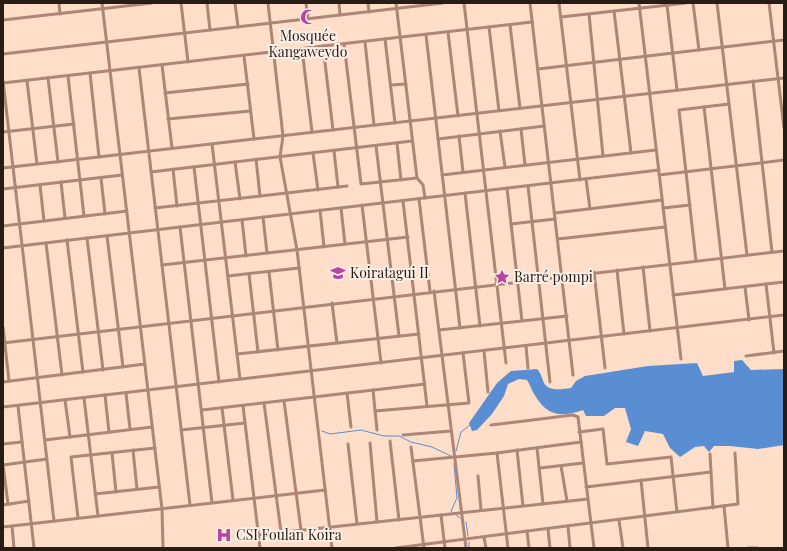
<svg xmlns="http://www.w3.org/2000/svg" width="787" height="551" font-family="'Playfair Display',serif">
<rect width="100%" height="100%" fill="#feddc9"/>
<path fill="#598ed3" d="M742 360 751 370 784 369V445L758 449 730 446H714L709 452 704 446 695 447 680 457 670 448 663 434 645 431 638 446 626 442 631 429 625 408H615L604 416H586L583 410C563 417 548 417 536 397 532 392 531 386 527 380L519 379 508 384 504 396 492 414 477 430 472 431 469 423 497 383 511 371 537 369C541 373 542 378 544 383 549 392 562 389 571 388L576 381 585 376 648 366 697 363 703 376 734 372V361Z"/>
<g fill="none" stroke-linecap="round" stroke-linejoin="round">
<g stroke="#598ed3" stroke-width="1">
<path d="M322 431 330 434 361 430 384 436H399L411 442 432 447 451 456"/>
<path d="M456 451 461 432 470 425"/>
<path d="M453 513 451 511 457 498 454 464"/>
<path d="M456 515 460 518"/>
<path d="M466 522 468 536"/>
<path d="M469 542V548"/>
</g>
<g stroke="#ad8675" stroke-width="3">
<path d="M59 3 60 14"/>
<path d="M102 3 162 509 163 548"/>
<path d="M181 3 188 62"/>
<path d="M207 3 210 30"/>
<path d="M235 3 238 27"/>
<path d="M268 3 283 136 280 157 297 250 332 548"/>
<path d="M306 3 308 19"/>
<path d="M339 3 340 15"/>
<path d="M368 3 369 12"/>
<path d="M396 3 417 178 423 185 425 198"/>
<path d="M464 3 506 363"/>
<path d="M530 3 573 375"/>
<path d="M559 3 580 180"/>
<path d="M639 3 681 359"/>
<path d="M693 3 699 50"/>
<path d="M717 3 747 255"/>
<path d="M769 3 784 128"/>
<path d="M667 5 677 90"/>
<path d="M614 11 631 153"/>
<path d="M589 14 603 156"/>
<path d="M561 17 686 3"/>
<path d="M3 20 152 3"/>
<path d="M510 25 520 108"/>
<path d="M489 27 499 111"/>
<path d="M448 32 458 116"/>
<path d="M426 35 460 328"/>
<path d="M385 39 395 123"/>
<path d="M365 42 374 125"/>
<path d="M344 44 361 184 417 178"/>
<path d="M323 46 333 130"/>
<path d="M302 49 312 132"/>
<path d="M3 54 443 3"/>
<path d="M244 56 254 139"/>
<path d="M162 65 172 148"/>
<path d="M139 68 190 505"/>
<path d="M538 69 784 40"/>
<path d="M90 73 99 157"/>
<path d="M68 76 84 216"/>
<path d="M48 78 58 162"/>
<path d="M3 81 54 521"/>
<path d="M27 81 37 164"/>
<path d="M753 81 772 252"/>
<path d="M3 83 532 22"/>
<path d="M391 85 406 84"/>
<path d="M165 93 248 84"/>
<path d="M704 107 725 289"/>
<path d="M168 119 250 111"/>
<path d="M521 129 525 165"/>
<path d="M500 131 505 167"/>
<path d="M3 132 74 124"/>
<path d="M459 136 463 172"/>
<path d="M438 139 544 126"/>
<path d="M397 143 401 180"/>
<path d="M212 144 240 379"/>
<path d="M376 146 399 336"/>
<path d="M334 151 338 187"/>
<path d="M313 153 318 190"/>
<path d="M256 159 260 196"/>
<path d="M235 162 240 199"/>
<path d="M194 167 219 382"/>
<path d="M3 168 784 78"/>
<path d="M173 169 177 206"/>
<path d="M151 172 412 141"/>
<path d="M442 175 656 150"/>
<path d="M659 175 784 160"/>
<path d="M101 178 105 214"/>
<path d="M586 179 590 209"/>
<path d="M61 182 65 218"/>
<path d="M40 185 44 221"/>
<path d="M528 186 550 382"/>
<path d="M507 188 522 321"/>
<path d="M3 189 122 175"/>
<path d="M465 193 480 326"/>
<path d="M419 199 430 291"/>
<path d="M403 201 427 406"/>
<path d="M362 205 381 363"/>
<path d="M155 208 347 186"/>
<path d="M341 208 345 244"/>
<path d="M663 208 690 205"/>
<path d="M320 210 324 247"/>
<path d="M555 213 662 200"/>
<path d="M263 217 267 253"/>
<path d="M242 220 246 256"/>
<path d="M511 224 555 219"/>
<path d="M3 226 127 211"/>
<path d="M180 227 212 503"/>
<path d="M107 236 123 367"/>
<path d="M87 238 103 370"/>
<path d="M558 239 665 227"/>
<path d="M67 240 83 372"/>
<path d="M46 243 62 375"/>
<path d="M3 248 659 170"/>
<path d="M696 261 679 110 729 104"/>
<path d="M162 265 408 237"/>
<path d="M643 267 650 331"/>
<path d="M617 270 624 334"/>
<path d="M269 272 278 350"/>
<path d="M594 272 605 368"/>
<path d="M249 274 258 352"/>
<path d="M228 276 299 268"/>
<path d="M766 284 774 353"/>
<path d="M745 287 749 320"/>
<path d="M434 291 466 548"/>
<path d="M673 295 784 282"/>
<path d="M332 303 337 343"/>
<path d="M3 327 9 381"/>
<path d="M439 330 567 316"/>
<path d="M3 343 784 251"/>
<path d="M526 346 528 368"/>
<path d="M484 351 488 392"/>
<path d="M237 354 419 334"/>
<path d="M746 356 784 351"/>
<path d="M3 382 145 364"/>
<path d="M373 390 377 430"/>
<path d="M126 393 130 429"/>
<path d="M347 393 351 427"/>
<path d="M105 395 109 432"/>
<path d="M84 398 98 516"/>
<path d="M65 400 70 437"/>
<path d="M284 401 301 530"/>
<path d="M264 403 281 532"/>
<path d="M18 406 34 548"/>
<path d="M243 406 260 548"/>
<path d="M3 407 784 315"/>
<path d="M222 408 233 500"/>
<path d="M202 410 425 384"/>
<path d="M375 411 469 403 463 353"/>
<path d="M491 425 573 415 578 417 594 548"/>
<path d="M181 430 245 423"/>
<path d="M579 432 603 429 607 464 671 457 677 512"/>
<path d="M403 435 451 431"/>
<path d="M45 440 152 427"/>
<path d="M390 441 399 520"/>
<path d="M370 443 377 522"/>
<path d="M3 444 22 442"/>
<path d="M348 444 357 524"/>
<path d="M411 447 424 548"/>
<path d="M537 448 543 504"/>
<path d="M133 450 137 489"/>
<path d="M517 450 523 506"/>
<path d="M112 453 116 492"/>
<path d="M497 453 508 548"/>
<path d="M710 454 713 508"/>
<path d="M413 461 497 453 581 442"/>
<path d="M3 465 47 459"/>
<path d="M3 465 8 504"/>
<path d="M561 466 567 501"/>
<path d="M540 468 583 463"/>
<path d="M478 476 481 510"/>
<path d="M641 480 648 548"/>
<path d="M586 487 711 472"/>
<path d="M95 494 159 487"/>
<path d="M3 505 29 501"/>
<path d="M724 506 728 548"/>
<path d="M441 515 445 548"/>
<path d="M78 518 71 457 155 448"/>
<path d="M619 520 623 548"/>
<path d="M12 526 14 548"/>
<path d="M568 526 570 548"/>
<path d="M3 527 325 490"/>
<path d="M548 529 550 548"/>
<path d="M527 531 529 548"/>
<path d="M258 535 588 499"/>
<path d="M484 537 486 548"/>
<path d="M396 548 738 504 735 453"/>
<path d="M748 548H758"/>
</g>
</g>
<defs>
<g id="mosque-bare" transform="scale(1.2)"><path d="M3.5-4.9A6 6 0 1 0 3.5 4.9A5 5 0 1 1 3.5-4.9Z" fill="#b745a1" stroke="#fcefe6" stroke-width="2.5" paint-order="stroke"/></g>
<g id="school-bare" transform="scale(1.2)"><path d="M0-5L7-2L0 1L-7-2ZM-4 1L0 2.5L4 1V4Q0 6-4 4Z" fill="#b745a1" stroke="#fcefe6" stroke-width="2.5" paint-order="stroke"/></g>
<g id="sight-bare" transform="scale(1.2)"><path d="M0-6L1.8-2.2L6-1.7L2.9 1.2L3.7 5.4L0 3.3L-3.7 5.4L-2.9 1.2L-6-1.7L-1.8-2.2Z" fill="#b745a1" stroke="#fcefe6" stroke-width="2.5" paint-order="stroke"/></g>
<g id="hospital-bare" transform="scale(1.2)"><path d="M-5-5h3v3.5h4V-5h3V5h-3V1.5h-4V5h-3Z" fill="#b745a1" stroke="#fcefe6" stroke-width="2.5" paint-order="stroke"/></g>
</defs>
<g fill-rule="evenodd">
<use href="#mosque-bare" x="308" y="17"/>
<use href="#school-bare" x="338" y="273"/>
<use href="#sight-bare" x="502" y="277"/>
<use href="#hospital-bare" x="224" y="535"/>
</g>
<g text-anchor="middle" stroke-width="4" stroke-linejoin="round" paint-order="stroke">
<g font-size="14" fill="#281d15" stroke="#fcefe6" text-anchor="start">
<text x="308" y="41" text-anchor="middle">Mosquée<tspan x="308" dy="16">Kangaweydo</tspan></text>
<text x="350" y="278">Koiratagui II</text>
<text x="514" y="282">Barré pompi</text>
<text x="236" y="540">CSI Foulan Koira</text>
</g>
</g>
<rect width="787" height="551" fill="none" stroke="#281d15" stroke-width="8"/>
</svg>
